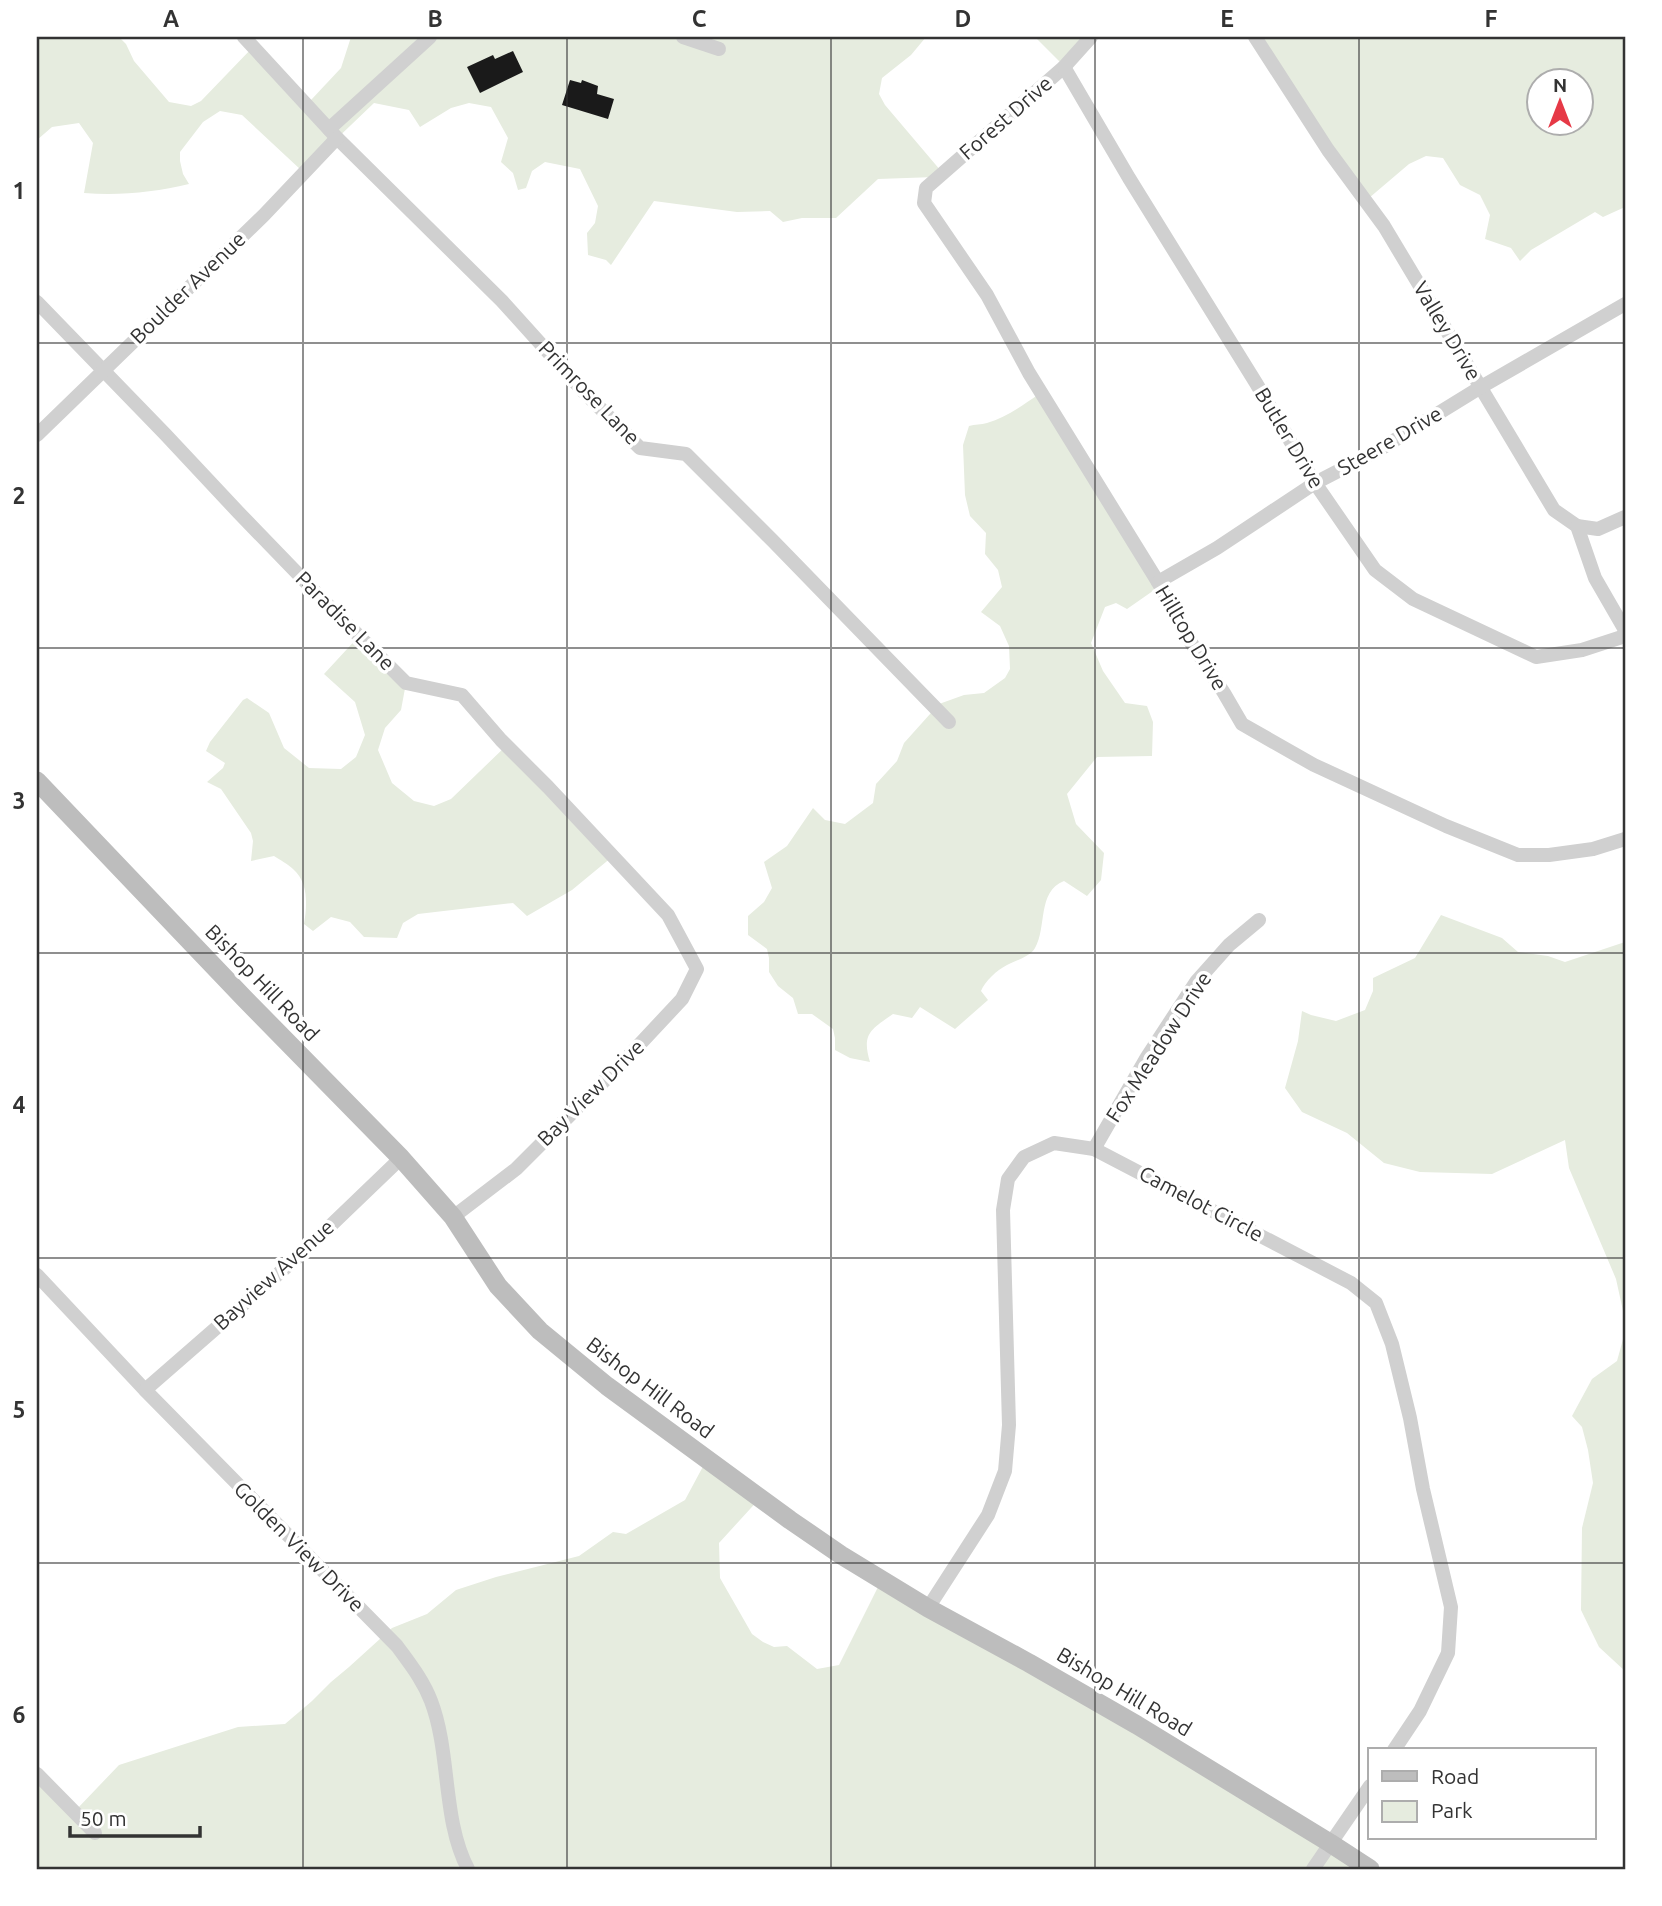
<svg xmlns="http://www.w3.org/2000/svg" width="1662" height="1906" font-family="Ubuntu,sans-serif">
<rect width="100%" height="100%" fill="#fff"/>
<g fill="#e6ecdf" fill-rule="evenodd">
<path d="M37 37H119L126 44 134 61 169 102 191 106 201 101 253 47 311 100 341 68 351 37H926L911 55 882 78 879 94 885 105 941 171 935 177 878 179 836 218H802L783 222 770 211 737 212 654 201 611 265 606 260 588 255 587 233 595 223 598 206 580 169 545 162 532 171 526 188 518 190 513 173 501 162 508 138 491 107 469 103 451 108 420 127 409 110 374 103 304 170H301L242 115 220 111 203 122 180 152V161L183 174 189 184C155 192 120 196 84 193L93 143 79 123 52 127 37 140Z"/>
<path d="M1035 37H1091L1065 64 1059 61Z"/>
<path d="M1258 37H1625V207L1603 217 1595 212 1531 250 1520 261 1511 248 1485 239 1490 215 1480 195 1460 185 1443 158 1426 156 1409 164 1369 198ZM1540 80H1582V122H1540Z"/>
<path d="M1039 394 1160 586 1127 609 1116 603 1105 607 1091 643 1103 671 1125 703 1147 706 1153 722 1152 756 1097 757 1067 794 1076 824 1104 853 1101 880 1087 896 1064 881C1037 891 1047 928 1035 948 1030 957 1016 960 1007 965 997 970 985 981 981 991L988 1000 955 1029 920 1007 912 1018 893 1014C872 1029 861 1033 870 1062L850 1058 835 1050V1038L833 1029 812 1014H798L793 998 778 986 769 972V958L767 949 748 935V916L764 902 772 888 764 862 787 846 813 808 825 820 845 824 873 803 876 784 897 761 904 743 939 704 964 695 984 693 1005 678 1010 669 1009 646 1000 626 981 612 1002 587 998 570 985 554 986 533 970 516 965 495 963 445 969 426C975 424 981 425 987 423 1006 418 1023 405 1039 394Z"/>
<path d="M360 635 406 683 401 710 385 728 378 750 392 783 414 801 434 806 451 799 507 745 612 857 572 890 527 916 513 903 418 914 403 923 397 938 364 937 350 922 331 917 313 931 304 924C307 906 309 883 293 869 288 864 280 860 274 856L251 861 253 841 251 833 221 789 207 782 223 768 225 763 206 751 210 742 243 700 247 698 269 713 284 748 309 768 341 769 356 757 365 735 355 702 324 674Z"/>
<path d="M1441 915 1502 938 1518 952 1548 956 1565 962 1625 942V1320L1616 1279 1569 1168 1565 1140 1492 1174 1420 1172 1384 1163 1347 1133 1302 1112 1285 1088 1298 1041 1302 1011 1311 1015 1336 1021 1365 1010 1373 991V978L1415 958Z"/>
<path d="M1625 1332V1671L1599 1647 1581 1610 1582 1528 1593 1483 1588 1450 1582 1427 1572 1416 1592 1379 1617 1361Z"/>
<path d="M707 1459 761 1497 719 1543 720 1578 752 1634 763 1642 774 1647 787 1646 817 1669 839 1665 882 1579 1367 1869H37V1780L76 1810 119 1765 238 1727 285 1724 312 1701 331 1682 349 1667 392 1628 427 1614 456 1590 496 1577 579 1556 613 1532 626 1534 685 1500Z"/>
</g>
<g fill="#1a1a1a">
<path d="M513 51 523 72 480 93 467 67 493 55 495 59Z"/>
<path d="M570 80 581 83 582 80 598 86 597 94 614 99 608 119 562 105Z"/>
</g>
<g fill="none" stroke-linecap="round" stroke-linejoin="round">
<g stroke="#d0d0d0" stroke-width="14">
<path d="M244 37 337 138 502 301 584 392 640 448 686 454 774 542 949 722"/>
<path d="M683 37 719 49"/>
<path d="M1091 37 1064 67 926 188 924 203 987 295 1029 373 1158 582 1188 638 1224 693 1242 724 1314 765 1446 826 1518 855H1549L1593 849 1625 839"/>
<path d="M1255 37 1328 150 1384 226 1554 510 1577 526 1595 578 1625 630"/>
<path d="M1064 67 1129 178 1256 383 1315 483 1375 570 1413 599 1536 657 1582 650 1625 636"/>
<path d="M329 129 430 37"/>
<path d="M37 302 165 434 239 513 326 603 406 683 462 695 501 740 548 787 668 915 697 969 682 999 625 1060 516 1169 453 1217"/>
<path d="M37 435 264 215 337 138"/>
<path d="M1577 526 1598 529 1625 517"/>
<path d="M1158 582 1217 548 1315 483 1377 451 1481 387 1625 304"/>
<path d="M1094 1149 1147 1057 1196 982 1229 945 1259 920"/>
<path d="M37 1275 145 1390 397 1646C410 1664 423 1680 431 1701 451 1753 442 1820 468 1869"/>
<path d="M145 1390 300 1255 401 1158"/>
<path d="M928 1608 988 1515 1005 1471 1009 1425 1003 1210 1008 1179 1024 1157 1054 1143 1094 1149 1351 1283 1376 1303 1392 1344 1410 1418 1423 1489 1451 1607 1448 1653 1420 1711 1394 1750"/>
<path d="M37 1774 95 1833"/>
<path d="M1313 1869 1370 1786"/>
</g>
<path stroke="#bdbdbd" stroke-width="19" d="M37 781 244 998 401 1158 453 1217 498 1286 540 1331 607 1386 790 1520 841 1555 928 1608 1029 1663 1137 1725 1330 1843 1370 1869"/>
</g>
<path fill="none" stroke="#333" stroke-width="2" stroke-opacity="0.55" d="M303 37V1869M567 37V1869M831 37V1869M1095 37V1869M1359 37V1869M37 343H1625M37 648H1625M37 953H1625M37 1258H1625M37 1563H1625"/>
<g text-anchor="middle" stroke-width="7" stroke-linejoin="round" paint-order="stroke">
<g font-size="21" fill="#333" stroke="#fff">
<text transform="translate(1006 118) rotate(-41)" y="7">Forest Drive</text>
<text transform="translate(188 288) rotate(-44)" y="7">Boulder Avenue</text>
<text transform="translate(1447 331) rotate(59)" y="7">Valley Drive</text>
<text transform="translate(589 393) rotate(46)" y="7">Primrose Lane</text>
<text transform="translate(1289 438) rotate(59)" y="7">Butler Drive</text>
<text transform="translate(1390 441) rotate(-30)" y="7">Steere Drive</text>
<text transform="translate(345 621) rotate(45)" y="7">Paradise Lane</text>
<text transform="translate(1191 638) rotate(59)" y="7">Hilltop Drive</text>
<text transform="translate(262 983) rotate(46)" y="7">Bishop Hill Road</text>
<text transform="translate(1159 1047) rotate(-57)" y="7">Fox Meadow Drive</text>
<text transform="translate(591 1093) rotate(-45)" y="7">Bay View Drive</text>
<text transform="translate(1201 1204) rotate(28)" y="7">Camelot Circle</text>
<text transform="translate(274 1275) rotate(-42)" y="7">Bayview Avenue</text>
<text transform="translate(650 1388) rotate(37)" y="7">Bishop Hill Road</text>
<text transform="translate(299 1547) rotate(45)" y="7">Golden View Drive</text>
<text transform="translate(1124 1692) rotate(31)" y="7">Bishop Hill Road</text>
</g>
</g>
<rect width="1662" height="1906" fill="none" stroke="#ffffff" stroke-width="77"/>
<rect x="1368" y="1748" width="228" height="91" fill="#ffffff" stroke="#adadad" stroke-width="2"/>
<rect x="1382" y="1771" width="35" height="10" fill="#bdbdbd" stroke="#adadad" stroke-width="2"/>
<text x="1431" y="1784" font-size="21" fill="#333333">Road</text>
<rect x="1382" y="1801" width="35" height="21" fill="#e6ecdf" stroke="#adadad" stroke-width="2"/>
<text x="1431" y="1818" font-size="21" fill="#333333">Park</text>
<g transform="translate(1560 102)"><circle r="33" fill="#ffffff" stroke="#adadad" stroke-width="2"/>
<path d="M0-5L12 26L0 18L-12 26Z" fill="#e63946"/>
<text y="-10" font-size="19" font-weight="bold" text-anchor="middle" fill="#333333">N</text>
</g>
<path d="M70 1826v10h130v-10" fill="none" stroke="#333333" stroke-width="3.5"/>
<text x="80" y="1826" font-size="21" fill="#333333" stroke="#ffffff" stroke-width="5" paint-order="stroke">50 m</text>
<rect x="38" y="38" width="1586" height="1830" fill="none" stroke="#333" stroke-width="2.5"/>
<g font-size="23" text-anchor="middle" font-weight="bold" fill="#333">
<text x="171" y="27">A</text>
<text x="435" y="27">B</text>
<text x="699" y="27">C</text>
<text x="963" y="27">D</text>
<text x="1227" y="27">E</text>
<text x="1491" y="27">F</text>
<text x="19" y="199">1</text>
<text x="19" y="504">2</text>
<text x="19" y="809">3</text>
<text x="19" y="1113">4</text>
<text x="19" y="1418">5</text>
<text x="19" y="1723">6</text>
</g>
</svg>
